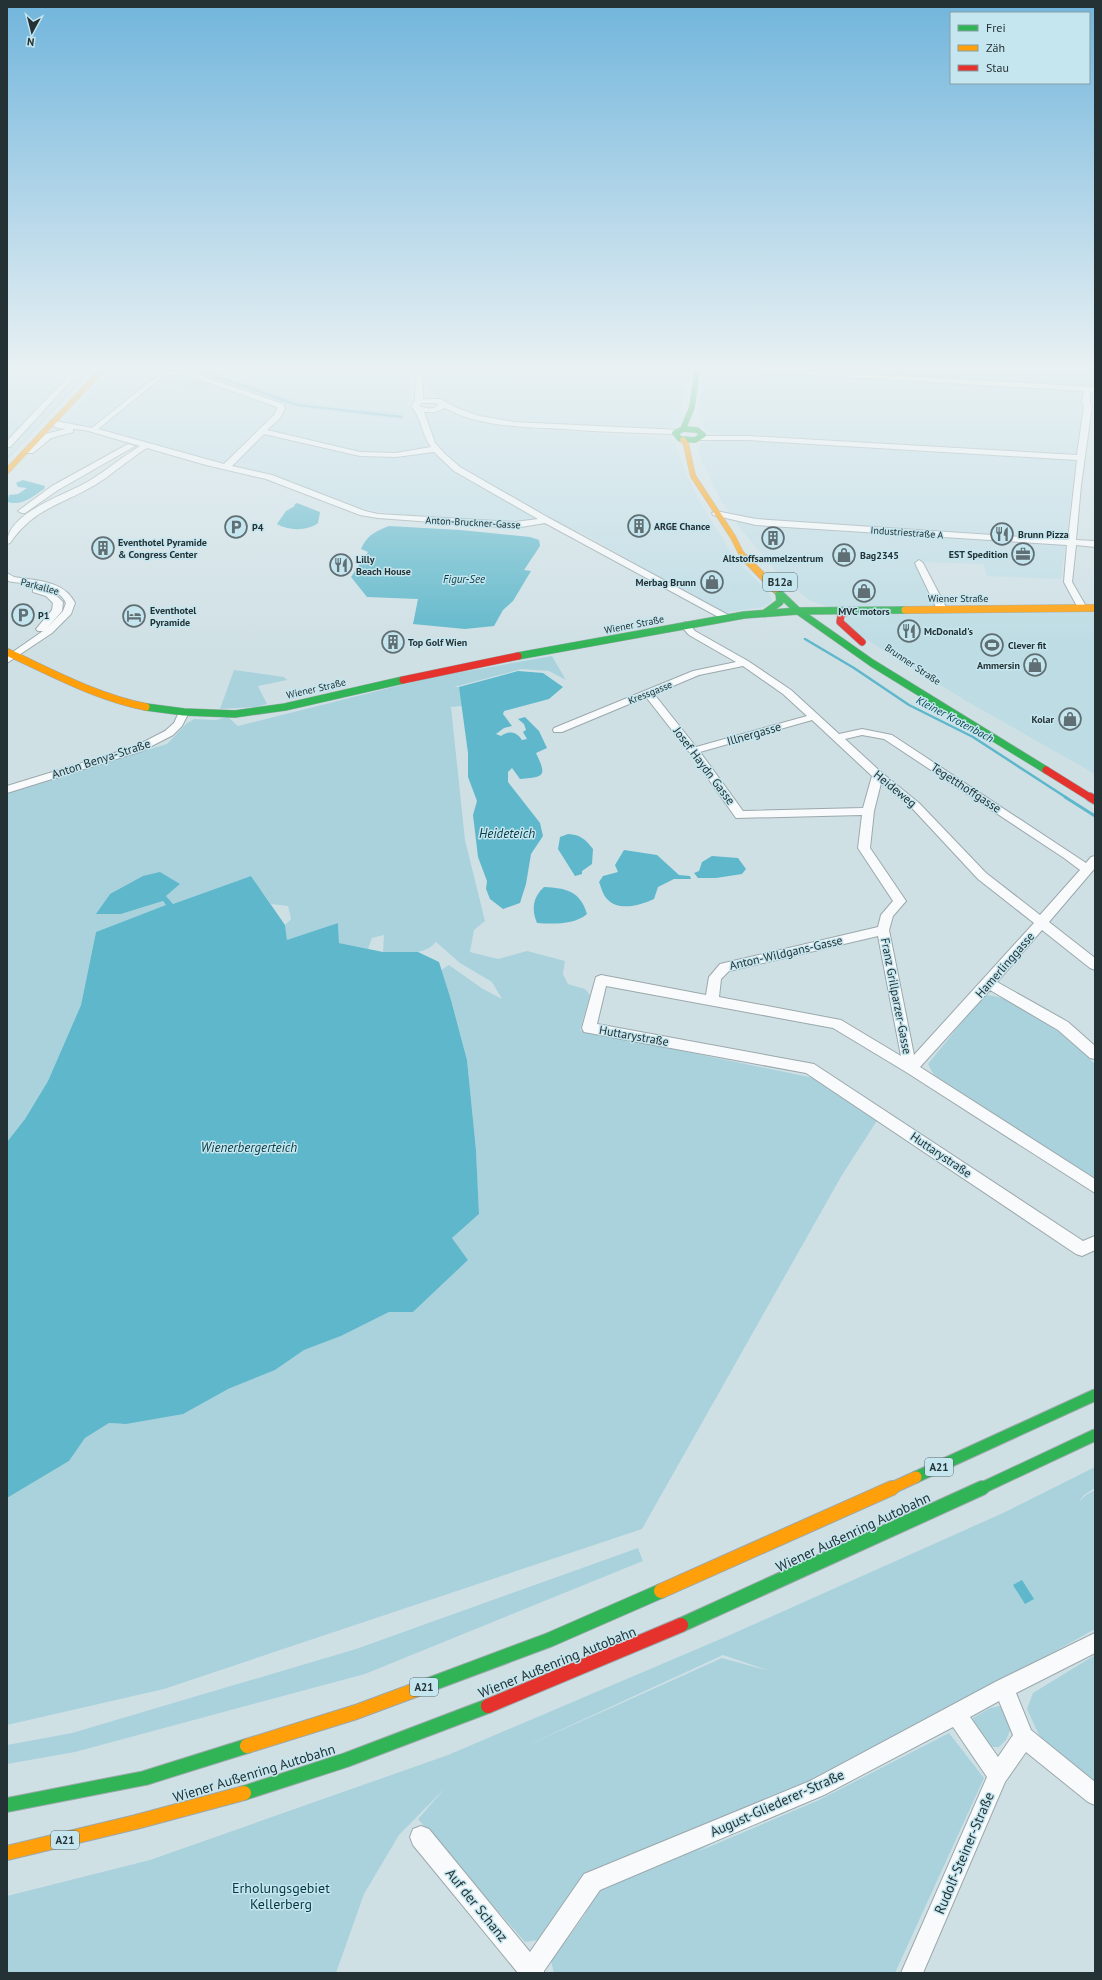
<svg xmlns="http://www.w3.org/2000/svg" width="1102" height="1980" font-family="'PT Sans',sans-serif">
<rect width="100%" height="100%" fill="#cfe0e5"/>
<g fill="#bedce4">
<path d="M7 370H82L25 431 80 376H87L7 460Z"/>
<path d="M108 370H191L187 375 230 391 277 406H294L302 401 299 402 205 370H411L410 401 405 405 412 407 417 412 433 414 445 411 458 416 491 424 533 429 662 438 670 440 675 444 686 473 702 506 736 560 770 594 772 601 763 607 727 612 719 610 580 532 539 524 403 515 363 509 298 484 64 421Z"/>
<path d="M427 370H688L679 425 662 430 507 421 465 411 452 406 428 391Z"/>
<path d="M704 370 911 380 1081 390 1085 392 1061 579 987 576 983 564 917 562 938 606 829 607 809 600 781 577 740 528 720 499 700 457 698 445 713 439 714 433 707 431 702 425 700 400Z"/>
<path d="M1095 611V774L968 702 846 627V615L853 614Z"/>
</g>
<g fill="#aad2dd" fill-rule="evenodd">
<path d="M191 370H205L299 401 318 402 311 405 333 407 330 411 284 406 191 372Z"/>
<path d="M797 370H1095V386L1055 384Z"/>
<path d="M170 374 187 375 213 385 203 390 197 391 159 381Z"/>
<path d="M338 408 404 413 403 419 334 412Z"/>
<path d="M552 656 566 680 549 671 522 669 454 687H459L462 706 451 707 465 840 485 921 474 930 470 952 498 959 527 951 565 961 563 974 568 984 585 989 590 995 580 1030 814 1078 878 1119 842 1175 642 1529 164 1689 7 1725V1498L69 1461 85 1438 109 1423 126 1424 228 1389 275 1370 304 1350 341 1336 389 1312H413L468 1260 452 1238 479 1214 476 1150 467 1060 451 1000 441 970 449 965 483 989 502 999 492 982 460 963 436 942C424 957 400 952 383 952L384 935 372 938 368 949 339 943 338 923 287 941 285 925 291 919 288 906 271 904 251 876 173 904 166 896 180 884 110 894 97 914H121L163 901 167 905 96 932 81 1005 48 1081 25 1119 7 1142V792L167 744 186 724 194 719 215 720 228 717 238 726 429 678Z"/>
<path d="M234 670 284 677 287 680 258 686 267 704 257 707 220 709Z"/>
<path d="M984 995C1022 996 1068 1039 1095 1064V1179L935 1077 928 1064Z"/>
<path d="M1095 1467V1488L1084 1495 1079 1502 1086 1495 1095 1490V1629L697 1852 819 1800 949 1733 984 1778 895 1973H554L551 1961 586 1913 539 1940 525 1942 418 1819 446 1787 399 1835 364 1894 336 1973H7V1896L150 1860 448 1755 730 1635 1003 1513ZM723 1655 770 1671 722 1658 515 1751Z"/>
<path d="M638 1548 643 1561 365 1674 75 1752 7 1764V1745L72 1733 356 1649Z"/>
<path d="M1095 1655V1783L1044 1742 1038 1733 1027 1709 1033 1693Z"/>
<path d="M1000 1706 1005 1710 1012 1726 1006 1740 999 1747H990L974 1728 973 1718 990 1708Z"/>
</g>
<g fill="#5eb7ca">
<path d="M23 480 45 486 44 489C32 497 23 506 7 502L9 495 18 494 27 488 18 487 16 483Z"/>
<path d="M297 503 320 512 318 523C308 531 288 531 277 524L286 511 295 506 294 505Z"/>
<path d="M389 526 460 530 530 537 539 540 540 546 524 570 531 571 513 601 503 610 494 626 465 629 413 624 418 599 367 597 351 577 368 552 361 549C368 534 375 532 389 526Z"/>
<path d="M518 671 543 673 563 687 549 699 504 711 503 714 512 726 504 728 496 734 501 736C509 730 517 732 522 740L527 739 523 732 526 730 524 724 518 719 525 717 539 731 547 748 536 753C547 776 545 777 520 779L512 768 508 772V782L540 823 543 836 531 854 526 884 520 903 503 909 490 899 486 889 487 881 478 857 473 815 477 801 468 777V753L459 687Z"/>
<path d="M568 834C581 835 585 839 593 849L592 864 582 871V874L575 876 558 849 560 837Z"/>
<path d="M624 850 657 855 679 875 690 876 691 879H674L658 887 654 899C641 905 619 912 607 899 603 895 601 887 599 882L603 876 618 872 615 865Z"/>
<path d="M712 856 738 858 746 869 742 874 716 878H698L694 873 699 871 702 862Z"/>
<path d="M160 872 180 884 166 896 173 904 251 876 285 925 287 940 338 923 339 943 383 952H418L439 962 451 1000 467 1060 476 1150 479 1214 452 1238 468 1260 413 1312H389L341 1336 304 1350 275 1370 228 1389 183 1414 126 1424 109 1423 85 1438 69 1461 7 1498V1142L25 1119 48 1081 81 1005 96 932 166 905 163 901 121 914H96L110 894 143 876Z"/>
<path d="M544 887C566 888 580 891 587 914 574 925 553 924 537 923 531 909 533 897 544 887Z"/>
<path d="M1022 1580 1034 1599 1025 1604 1013 1585Z"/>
</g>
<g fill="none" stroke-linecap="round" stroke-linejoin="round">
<path stroke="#5eb7ca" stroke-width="2" d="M199 370 297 405 402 417"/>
<path stroke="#5eb7ca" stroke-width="2.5" d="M805 639 854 668 909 705 973 737 1067 798"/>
<path stroke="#5eb7ca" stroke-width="3" d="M1065 797 1095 816"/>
<g stroke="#9ba8ac" stroke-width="2">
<g id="street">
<path d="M74 370H81L10 447H7V441Z"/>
<path d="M416 370H422L423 399H440L457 408 479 416 514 422 679 430V434H676C638 433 601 432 564 429 524 427 480 427 445 408L435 412H424L435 443 445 454 460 467 549 518 730 616V620H724L545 523 515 528 378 518 360 515 266 479 206 465 147 448C129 459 113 474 95 485 61 505 34 508 10 543L7 544C7 512 66 495 89 481 107 470 122 457 140 446L85 430 73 429V432L51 438 33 453H27V449L45 434 66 429 58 428 50 424V420L92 428 157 376 170 371 190 372 283 404 285 409 280 418 267 430 360 452 396 453 431 447C422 435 421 416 411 406L415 401ZM171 375H187L277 407V409L274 415 224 464 98 429 161 378ZM421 403H436L439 405C433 410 426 409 419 406ZM264 434 360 456 396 457 434 452 454 471 538 519 515 522 378 514 365 511 272 475 232 466Z"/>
<path d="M753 370H797L1095 387V391L1090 393V403L1092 406 1081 485 1076 540 1095 541V547L1076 545 1072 582 1087 608 1085 610H1079L1064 582 1067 545 756 525 713 515 712 513 716 511 756 519 1068 540 1077 460 747 440H701L697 438 701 436H747L1077 455 1084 406 1082 403 1084 391 756 372Z"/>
<path d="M128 444 135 446 58 490 25 513H22L18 511 52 486Z"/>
<path d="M919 560 923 563 947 609 945 611 942 612 937 609 915 563Z"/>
<path d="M7 573 14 577C36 581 64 580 75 603L71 614 52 633 7 663V656L43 631H38L36 629 52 610 53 603 46 596 33 592V588C44 586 56 594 63 602L62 611 47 628 63 611 66 603C57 583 26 585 8 581Z"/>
<path d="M685 622 688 623 695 631 748 661 791 690 839 734 862 729 892 735 1086 863 1091 857 1095 856V868L1049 922 1095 958V970L1090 968 1042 930 997 982 1068 1022 1095 1046V1059L1090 1058 1058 1030 990 990 920 1067 1095 1179V1193L906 1072 833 1028 606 986 597 1024 814 1064 1083 1241 1095 1236V1250L1082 1256 1076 1254 806 1073 584 1032 582 1028 596 977 601 975 706 995 709 977 720 964 878 927 881 915 893 901 858 848 862 815 736 818 690 753 646 697 562 732H554L553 730 554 728 693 671 736 662 689 635 680 625ZM743 666 783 694 807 716 696 747 654 694 699 675ZM812 720 872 776 863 808 743 811 700 752ZM862 735 884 739 1064 858 1080 870 1040 915 986 873 919 803 882 773 845 739ZM881 783 911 807 978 879 1034 923 914 1055 889 930 893 916 906 901 870 848 874 811ZM878 936 901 1056 841 1020 719 997 721 979 729 971Z"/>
<path d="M184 709 189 712 182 726 173 735 142 751 7 793V786L134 747 165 731 174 723 180 710Z"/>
<path d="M1095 1633V1653L1016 1693 1031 1730 1095 1782V1805L1088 1802 1026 1752 1005 1782 923 1973H901L987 1777 953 1727 824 1795 600 1890 544 1971V1973H518L413 1845 410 1837 413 1829 421 1826 429 1829 530 1952 584 1874 810 1781 997 1681ZM999 1701 1013 1735 998 1757 970 1717Z"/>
</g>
</g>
<g stroke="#9ba8ac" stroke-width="6">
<g id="fast-far3">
<path d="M683 429 697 430 703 435 695 440 680 439 675 433Z"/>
<path d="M683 429 692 407 697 370"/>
</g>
</g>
<g stroke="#9ba8ac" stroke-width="8">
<g id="fast-far2">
<path d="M775 589 798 611 872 663 1046 770"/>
<path d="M765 613 780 602 779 593"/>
<path d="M518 656 744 615 798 611 905 610"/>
<path d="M146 707 184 712 235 714 285 707 403 680"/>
</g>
</g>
<g stroke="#9ba8ac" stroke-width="13">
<g id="fast-far1">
<path d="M916 1477 1095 1395"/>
<path d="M980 1489 1095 1435"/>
</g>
</g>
<g stroke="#9ba8ac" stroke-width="16">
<g id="fast">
<path d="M681 1625 982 1488"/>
<path d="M426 1686 549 1640 661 1591"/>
<path d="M244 1793 346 1760 488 1706"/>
<path d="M7 1805 145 1778 247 1746"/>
</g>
</g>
<g stroke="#9ba8ac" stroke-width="6">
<g id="slow-far3">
<path d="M683 440 686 444 693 476 733 537 741 553 746 559"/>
<path d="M7 471 102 370"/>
</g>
</g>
<g stroke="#9ba8ac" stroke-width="8">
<g id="slow-far2">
<path d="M745 558 775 589"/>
<path d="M905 610 1095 608"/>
<path d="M7 652C53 673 96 697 146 707"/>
</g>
</g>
<g stroke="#9ba8ac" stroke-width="13">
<path id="slow-far1" d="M890 1489 916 1477"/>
</g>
<g stroke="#9ba8ac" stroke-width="16">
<g id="slow">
<path d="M661 1591 892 1488"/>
<path d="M247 1746 356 1712 426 1686"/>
<path d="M7 1853 136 1822 244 1793"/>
</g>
</g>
<g stroke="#9ba8ac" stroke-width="8">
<g id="jam-far2">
<path d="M848 611 841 615 840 622 862 642"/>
<path d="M403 680 518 656"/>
<path d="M1046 770 1091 798"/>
</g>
</g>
<g stroke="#9ba8ac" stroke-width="10">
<path id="jam-far1" d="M1090 797 1095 800"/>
</g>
<g stroke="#9ba8ac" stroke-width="16">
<path id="jam" d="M488 1706 681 1625"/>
</g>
<use href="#street" fill="#f8fafb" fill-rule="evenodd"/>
<use href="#fast-far3" stroke="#30b455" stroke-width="5.5"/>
<use href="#fast-far2" stroke="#30b455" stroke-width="7"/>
<use href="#fast-far1" stroke="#30b455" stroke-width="11"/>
<use href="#fast" stroke="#30b455" stroke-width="14"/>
<use href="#slow-far3" stroke="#ff9f0a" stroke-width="5.5"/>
<use href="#slow-far2" stroke="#ff9f0a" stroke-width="7"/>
<use href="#slow-far1" stroke="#ff9f0a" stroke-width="11"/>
<use href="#slow" stroke="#ff9f0a" stroke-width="14"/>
<use href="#jam-far2" stroke="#e5322d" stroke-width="7"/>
<use href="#jam-far1" stroke="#e5322d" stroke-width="8"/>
<use href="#jam" stroke="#e5322d" stroke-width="14"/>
<path stroke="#c0c4c6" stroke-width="1" d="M7 459 91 370"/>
</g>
<linearGradient id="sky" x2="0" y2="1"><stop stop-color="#71b5dc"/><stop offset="0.57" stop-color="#e9f1f3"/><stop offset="1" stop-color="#e9f1f3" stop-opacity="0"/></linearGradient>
<rect width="1102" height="647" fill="url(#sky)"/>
<defs>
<g id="building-ring" transform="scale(1.15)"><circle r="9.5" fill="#c5e6ef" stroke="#606f73" stroke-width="1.5"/><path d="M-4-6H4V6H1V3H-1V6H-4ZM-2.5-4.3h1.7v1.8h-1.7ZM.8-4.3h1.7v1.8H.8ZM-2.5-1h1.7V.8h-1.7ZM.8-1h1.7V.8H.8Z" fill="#606f73"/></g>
<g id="parking-ring" transform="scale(1.15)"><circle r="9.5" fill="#c5e6ef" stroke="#606f73" stroke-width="1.5"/><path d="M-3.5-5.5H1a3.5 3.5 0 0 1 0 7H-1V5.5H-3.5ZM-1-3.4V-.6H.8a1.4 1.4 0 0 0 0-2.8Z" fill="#606f73"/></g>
<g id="restaurant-ring" transform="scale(1.15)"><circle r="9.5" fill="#c5e6ef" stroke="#606f73" stroke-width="1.5"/><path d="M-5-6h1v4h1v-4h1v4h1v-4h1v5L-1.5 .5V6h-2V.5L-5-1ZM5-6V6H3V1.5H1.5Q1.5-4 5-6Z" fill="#606f73"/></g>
<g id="office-ring" transform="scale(1.15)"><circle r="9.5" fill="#c5e6ef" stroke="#606f73" stroke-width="1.5"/><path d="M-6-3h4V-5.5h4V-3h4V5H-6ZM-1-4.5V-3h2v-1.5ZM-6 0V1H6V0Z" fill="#606f73"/></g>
<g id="shop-ring" transform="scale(1.15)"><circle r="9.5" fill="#c5e6ef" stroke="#606f73" stroke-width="1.5"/><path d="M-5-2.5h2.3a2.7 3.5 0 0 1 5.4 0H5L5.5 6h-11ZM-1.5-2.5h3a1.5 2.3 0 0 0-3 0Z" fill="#606f73"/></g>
<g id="hotel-ring" transform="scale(1.15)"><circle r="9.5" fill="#c5e6ef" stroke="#606f73" stroke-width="1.5"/><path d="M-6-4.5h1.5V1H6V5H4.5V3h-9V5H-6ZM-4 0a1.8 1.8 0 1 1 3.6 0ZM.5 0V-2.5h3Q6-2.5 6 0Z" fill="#606f73"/></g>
<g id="stadium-ring" transform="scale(1.15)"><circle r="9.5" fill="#c5e6ef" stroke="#606f73" stroke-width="1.5"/><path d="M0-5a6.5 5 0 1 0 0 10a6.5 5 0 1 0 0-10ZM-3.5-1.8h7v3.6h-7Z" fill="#606f73"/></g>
</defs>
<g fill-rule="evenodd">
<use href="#building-ring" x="639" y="526"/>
<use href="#parking-ring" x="236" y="527"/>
<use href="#restaurant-ring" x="1002" y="534"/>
<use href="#building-ring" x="773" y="538"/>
<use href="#building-ring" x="103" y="548"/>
<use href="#office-ring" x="1023" y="554"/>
<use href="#shop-ring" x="844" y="555"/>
<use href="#restaurant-ring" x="341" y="565"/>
<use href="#shop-ring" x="712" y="582"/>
<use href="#shop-ring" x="864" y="591"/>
<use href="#parking-ring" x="23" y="615"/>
<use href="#hotel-ring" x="134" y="616"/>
<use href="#restaurant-ring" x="909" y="631"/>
<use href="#building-ring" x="393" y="642"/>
<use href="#stadium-ring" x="992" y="645"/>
<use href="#shop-ring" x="1035" y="665"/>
<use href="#shop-ring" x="1070" y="719"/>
</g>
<g text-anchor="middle" stroke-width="3" stroke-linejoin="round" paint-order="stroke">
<g font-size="10" fill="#253235" stroke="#c5e6ef">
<text transform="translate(473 522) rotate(3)" y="4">Anton-Bruckner-Gasse</text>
<text transform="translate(907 532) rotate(4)" y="4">Industriestraße A</text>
<text transform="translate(40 586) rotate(15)" y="4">Parkallee</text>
<text x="958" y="602">Wiener Straße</text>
<text transform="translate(634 624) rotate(-11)" y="4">Wiener Straße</text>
<text transform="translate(913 664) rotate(34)" y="4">Brunner Straße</text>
<text transform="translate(316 688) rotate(-13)" y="4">Wiener Straße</text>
<text transform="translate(650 692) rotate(-22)" y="4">Kressgasse</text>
</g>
<g font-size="10" font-weight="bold" fill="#253235" stroke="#c5e6ef" text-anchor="start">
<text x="654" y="530">ARGE Chance</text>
<text x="252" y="531">P4</text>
<text x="1018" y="538">Brunn Pizza</text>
<text x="118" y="546">Eventhotel Pyramide<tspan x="118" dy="12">&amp; Congress Center</tspan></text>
<text x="1008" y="558" text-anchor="end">EST Spedition</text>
<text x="860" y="559">Bag2345</text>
<text x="773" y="562" text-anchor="middle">Altstoffsammelzentrum</text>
<text x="356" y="563">Lilly<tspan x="356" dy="12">Beach House</tspan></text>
<text x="696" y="586" text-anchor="end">Merbag Brunn</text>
<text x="150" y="614">Eventhotel<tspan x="150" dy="12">Pyramide</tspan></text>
<text x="864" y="615" text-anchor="middle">MVC motors</text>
<text x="38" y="619">P1</text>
<text x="924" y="635">McDonald's</text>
<text x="408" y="646">Top Golf Wien</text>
<text x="1008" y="649">Clever fit</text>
<text x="1020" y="669" text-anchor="end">Ammersin</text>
<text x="1054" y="723" text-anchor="end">Kolar</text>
</g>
<g font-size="11" font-style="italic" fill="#063c47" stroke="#c5e6ef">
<text x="464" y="583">Figur-See</text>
<text transform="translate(955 719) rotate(28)" y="4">Kleiner Krotenbach</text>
</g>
<g fill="#c5e6ef" stroke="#55686d" stroke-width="1">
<rect x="763" y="573" width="34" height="18" rx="3"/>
<rect x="925" y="1458" width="28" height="18" rx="3"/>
<rect x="410" y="1678" width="28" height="18" rx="3"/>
<rect x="51" y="1831" width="28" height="18" rx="3"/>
</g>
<g font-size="11" font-weight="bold" fill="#253235">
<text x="780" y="586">B12a</text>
<text x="939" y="1471">A21</text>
<text x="424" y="1691">A21</text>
<text x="65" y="1844">A21</text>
</g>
<g font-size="12" fill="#253235" stroke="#c5e6ef">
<text transform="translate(754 734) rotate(-16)" y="4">Illnergasse</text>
<text transform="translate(101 759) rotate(-18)" y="4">Anton Benya-Straße</text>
<text transform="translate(704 766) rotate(53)" y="4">Josef Haydn Gasse</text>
<text transform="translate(966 788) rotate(33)" y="4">Tegetthoffgasse</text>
<text transform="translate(895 789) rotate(39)" y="4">Heideweg</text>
<text transform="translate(786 953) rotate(-13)" y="4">Anton-Wildgans-Gasse</text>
<text transform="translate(1005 965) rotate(-49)" y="4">Hamerlinggasse</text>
<text transform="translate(896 996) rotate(79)" y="4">Franz Grillparzer-Gasse</text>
<text transform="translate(634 1036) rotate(10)" y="4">Huttarystraße</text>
<text transform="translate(941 1155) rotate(34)" y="4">Huttarystraße</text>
</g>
<g font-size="13" font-style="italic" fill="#063c47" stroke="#c5e6ef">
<text x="507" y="838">Heideteich</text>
<text x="249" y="1152">Wienerbergerteich</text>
</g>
<g font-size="14" fill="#253235" stroke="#c5e6ef">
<text transform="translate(853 1532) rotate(-25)" y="5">Wiener Außenring Autobahn</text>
<text transform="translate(557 1662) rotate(-22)" y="5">Wiener Außenring Autobahn</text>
<text transform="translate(254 1773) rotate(-17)" y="5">Wiener Außenring Autobahn</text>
<text transform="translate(777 1803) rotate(-24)" y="5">August-Gliederer-Straße</text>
<text transform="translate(964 1853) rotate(-67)" y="5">Rudolf-Steiner-Straße</text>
<text transform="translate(477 1905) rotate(51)" y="5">Auf der Schanz</text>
</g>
<g font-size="14" fill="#043a45" stroke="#c5e6ef">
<text x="281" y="1893">Erholungsgebiet<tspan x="281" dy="16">Kellerberg</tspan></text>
</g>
</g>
<rect width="1102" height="1980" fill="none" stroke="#253235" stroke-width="16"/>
<rect x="950" y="12" width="140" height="72" fill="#c5e6ef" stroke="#859ea5"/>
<rect x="958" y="25" width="20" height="6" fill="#30b455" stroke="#859ea5"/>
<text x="986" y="32" font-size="12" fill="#253235">Frei</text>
<rect x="958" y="45" width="20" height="6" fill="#ff9f0a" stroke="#859ea5"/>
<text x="986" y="52" font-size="12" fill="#253235">Zäh</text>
<rect x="958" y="65" width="20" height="6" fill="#e5322d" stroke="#859ea5"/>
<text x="986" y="72" font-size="12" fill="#253235">Stau</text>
<g transform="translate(32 32) rotate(187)" stroke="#c5e6ef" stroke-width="3" paint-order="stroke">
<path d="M0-3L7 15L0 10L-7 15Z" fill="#253235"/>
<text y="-6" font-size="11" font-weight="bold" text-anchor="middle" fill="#253235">N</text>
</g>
</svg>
